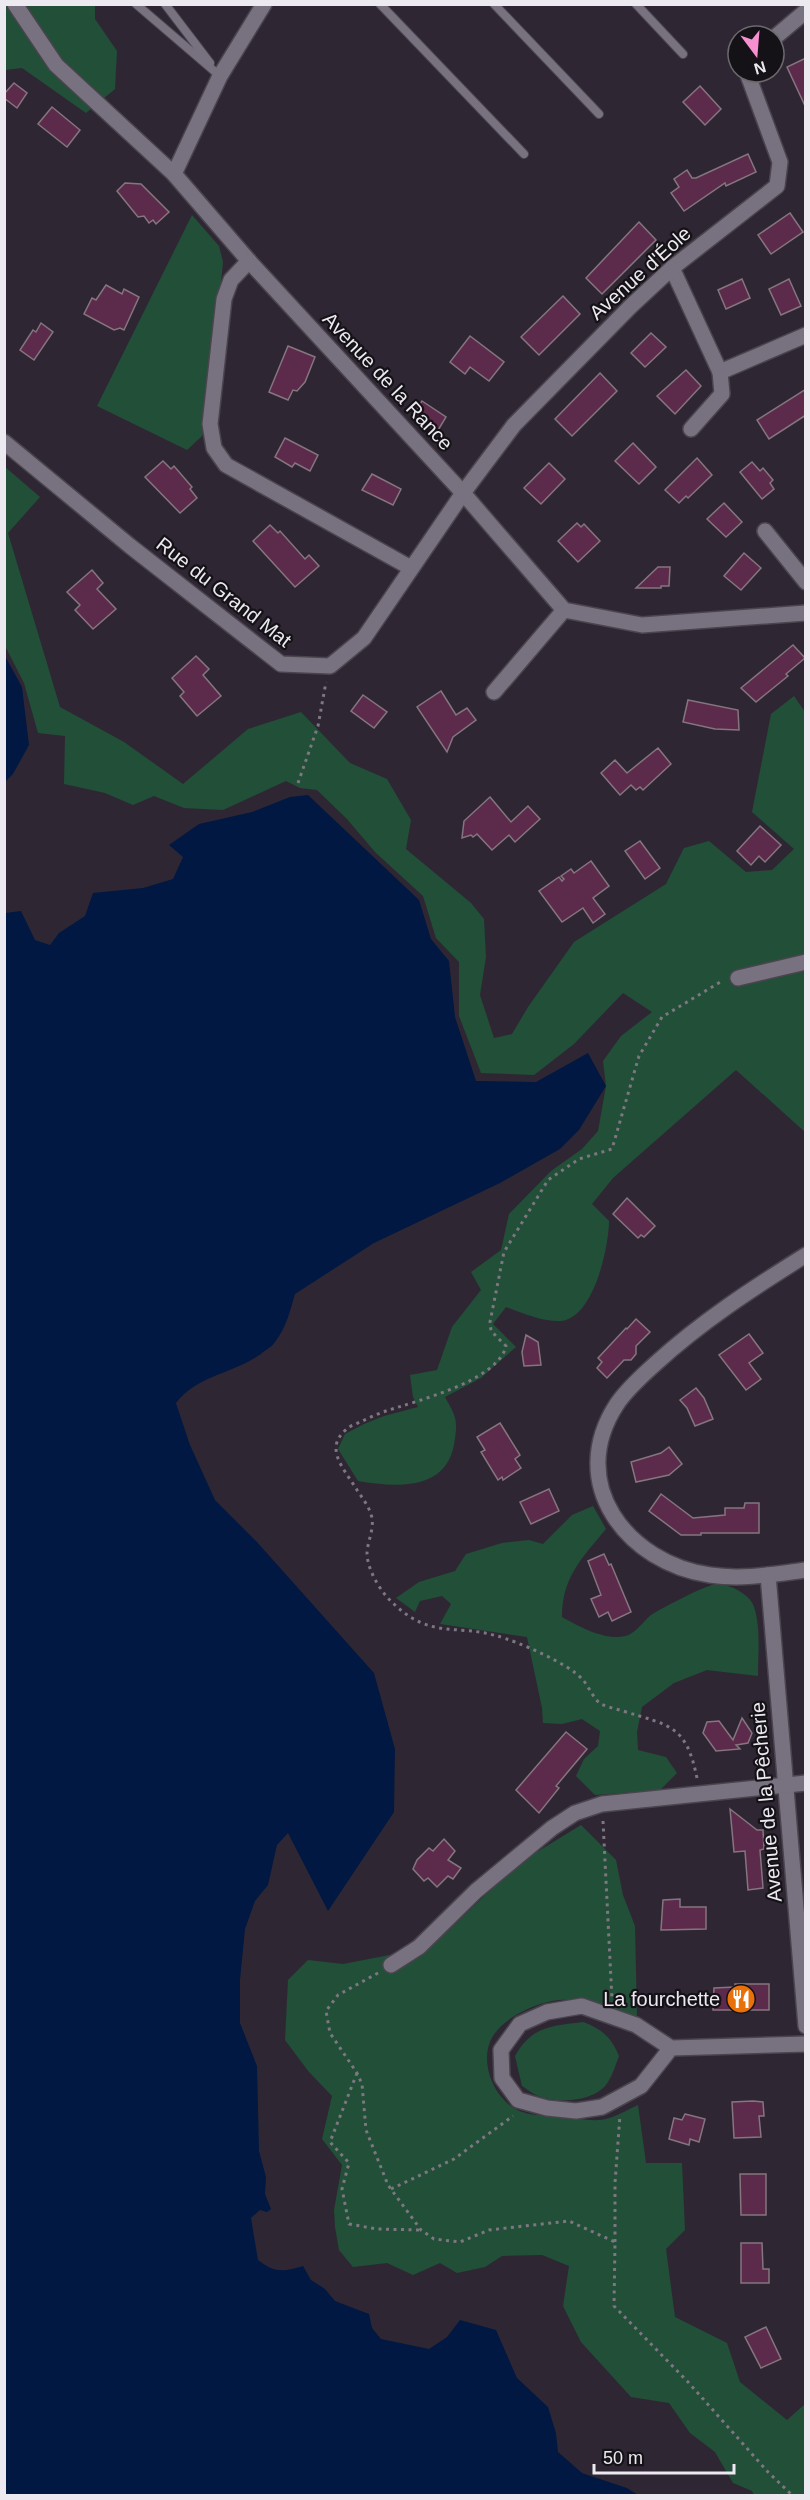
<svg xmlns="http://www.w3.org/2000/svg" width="810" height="2500" font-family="Helvetica,sans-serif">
<rect width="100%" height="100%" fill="#2e2733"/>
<g fill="#224f38">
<path d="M4 5H95V19L117 51 115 89 86 113 22 68 5 70Z"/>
<path d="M192 215 219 246 223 262 207 421 202 436 187 450 97 406Z"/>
<path d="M4 466 40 497 8 533 60 707 124 742 183 784 248 729 301 712 350 763 387 779 411 820 406 849 471 903 484 919 486 957 480 995 494 1038 512 1034 528 1007 574 942 666 884 684 848 709 841 746 872 772 870 794 849 752 812 771 714 794 696 805 712V1132L736 1070 613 1178 592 1204 609 1221C609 1246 594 1318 561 1321 543 1322 523 1313 506 1307L493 1324 516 1347 481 1378 445 1397C457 1418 458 1421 454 1445 445 1492 394 1487 358 1481L338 1449 345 1434 364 1424 384 1416 418 1407 413 1397 410 1375 437 1370 452 1327 481 1290 471 1272 501 1250 509 1214 551 1171 582 1149 598 1131 606 1086 603 1061 621 1036 652 1012 623 993 574 1044 534 1075 481 1073 459 1016V962L436 938 423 896 375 852 347 819 317 790 300 788 286 781 223 810 184 808 154 796 133 805 105 793 64 784 65 736 38 733 24 683 5 646Z"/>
<path d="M593 1506 606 1529C582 1558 562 1577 562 1617 580 1627 605 1641 626 1636 637 1633 645 1618 654 1613 665 1607 707 1584 717 1584 730 1584 751 1595 754 1607 761 1628 758 1654 758 1676L707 1670 674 1683 642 1707 637 1732 638 1750 666 1757 677 1773 660 1790 595 1795 576 1776 584 1759 598 1746 600 1731 582 1719 562 1724 543 1723 542 1708 527 1637 440 1624 451 1604 442 1596 420 1601 415 1612 396 1598 419 1582 455 1571 466 1554 502 1543 529 1540 543 1544 572 1515Z"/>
<path d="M581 1825 616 1860 623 1895 635 1926 637 2017C612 2008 578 1996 552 2001 532 2005 504 2018 493 2036 477 2061 495 2103 522 2112 534 2116 546 2115 559 2116 572 2117 587 2121 600 2120 612 2119 627 2110 638 2105L646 2163H682L685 2230 666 2249 675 2317 727 2343 740 2382 787 2420 805 2404V2495H754L752 2491 733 2483 715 2452 690 2433 669 2403 631 2397 581 2342 563 2306 569 2266 542 2255 502 2256 485 2267 457 2273 440 2263 413 2275 387 2263 353 2267 339 2250 335 2227 334 2210 342 2165 322 2139 332 2096 309 2072 285 2040 288 1980 308 1960 343 1964 431 1947 519 1863Z"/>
<path d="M583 2022C602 2029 611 2037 619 2056 616 2064 613 2074 608 2082 596 2102 558 2104 538 2096 533 2094 527 2089 522 2086L515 2056C532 2026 551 2026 583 2022Z"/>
</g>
<g fill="#001842">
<path d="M5 656 22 687 29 745 13 774 5 782Z"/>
<path d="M308 795 419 900 431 939 449 961 455 1017 476 1081 536 1082 588 1053 606 1086 579 1130 560 1149 500 1183 374 1243 295 1294C290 1311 286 1328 275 1342 272 1347 265 1350 261 1354 233 1374 198 1375 176 1403L190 1445 215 1500 256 1541 374 1673 395 1749 394 1812 328 1911 288 1833 277 1845 268 1885 255 1901 245 1929 240 1980V2023L257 2066 259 2151 266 2177 265 2194 271 2209 267 2212 260 2210 251 2218 258 2260C275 2273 283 2272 303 2266L311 2280 325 2289 335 2301 369 2314 372 2328 381 2339 429 2349 447 2337 460 2320 496 2330 517 2378 548 2407 556 2433 558 2452 582 2473 627 2488 638 2495H5V913L21 911 35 940 50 945 59 933 85 916 93 893 143 888 173 879 183 857 169 845 199 824 252 812 290 797Z"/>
</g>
<g fill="#5c2a4b" stroke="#85757f" stroke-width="1.5">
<path d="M806 58V108L787 67Z"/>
<path d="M14 83 27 93 17 108 4 98V94Z"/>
<path d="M700 86 721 109 705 125 683 102Z"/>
<path d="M52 107 80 130 67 147 38 124Z"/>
<path d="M748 154 756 172 726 186 725 183 684 211 671 193 679 187 674 179 687 170 692 178H696Z"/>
<path d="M125 183 141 184 169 212 156 224 153 220 149 223 144 216 138 217 117 191Z"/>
<path d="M790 213 803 232 771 254 758 235Z"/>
<path d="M639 222 656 240 602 294 586 278Z"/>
<path d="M742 279 750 298 726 309 718 290Z"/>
<path d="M789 279 801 306 781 315 769 289Z"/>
<path d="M106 285 122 294 124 289 139 297 124 330 120 328 114 330 84 314 92 298 96 300Z"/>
<path d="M563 296 580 314 539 355 521 337Z"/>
<path d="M41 323 53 332 34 360 20 350 33 330 36 332Z"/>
<path d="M651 333 666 347 645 367 631 353Z"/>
<path d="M470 336 504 362 489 381 470 367 465 374 450 362Z"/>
<path d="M288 346 315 357 305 382 297 391 293 390 288 400 269 392Z"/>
<path d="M686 370 701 386 675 414 657 396Z"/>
<path d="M600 373 617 391 572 436 555 419Z"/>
<path d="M806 389V415L769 439 757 420Z"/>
<path d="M422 401 446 417 437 432 412 416Z"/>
<path d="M285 438 318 455 310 471 295 463 292 467 275 457Z"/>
<path d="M633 443 656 467 639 484 615 461Z"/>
<path d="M697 458 712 475 688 498 686 496 679 503 665 490Z"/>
<path d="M163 461 171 469 174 466 192 487 190 489 197 498 180 513 145 477Z"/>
<path d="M752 462 760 471 763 468 773 480 770 483 774 489 762 499 740 472Z"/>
<path d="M549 463 565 479 541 504 524 488Z"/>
<path d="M372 474 401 489 393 505 362 490Z"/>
<path d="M724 503 742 522 726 537 707 519Z"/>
<path d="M577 523 581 527 584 524 600 541 578 562 558 541Z"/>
<path d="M270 525 278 533 280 531 305 559 309 555 319 566 295 587 253 541Z"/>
<path d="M744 553 761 568 741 590 724 576Z"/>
<path d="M658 567H670L669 586H661V588H636Z"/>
<path d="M92 570 103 583 97 589 116 609 93 629 75 610 80 605 67 592Z"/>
<path d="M793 645 805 658 786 674 788 676 756 702 741 688Z"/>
<path d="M196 656 209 669 203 675 221 696 197 716 180 696 184 692 172 678Z"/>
<path d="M441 691 456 715 467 708 476 720 453 737 447 752 417 707Z"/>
<path d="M363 695 387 712 374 728 351 711Z"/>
<path d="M688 700 738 710 739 730 715 729 683 722Z"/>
<path d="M658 748 671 764 643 790 640 787 636 790 631 785 620 795 601 773 615 760 627 773Z"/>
<path d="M490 797 511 822 528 806 540 819 515 842 509 835 492 850 477 834 473 837 471 835 462 838 464 821Z"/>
<path d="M760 826 781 845 765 862 759 856 751 865 737 851Z"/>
<path d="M640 841 660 868 645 879 625 851Z"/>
<path d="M591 861 609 886 593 898 605 914 593 923 583 908 562 922 539 891 559 877 562 881 564 879 561 876 571 869 574 873Z"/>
<path d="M627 1198 655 1226 644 1237 641 1235 638 1238 613 1214Z"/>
<path d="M636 1319 650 1332 636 1346V1354L631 1360H624L607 1378 597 1368 602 1362 598 1358 626 1328 627 1329Z"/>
<path d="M749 1334 763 1353 749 1363 761 1379 746 1390 719 1355Z"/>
<path d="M526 1335 538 1342 541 1365 524 1366 522 1352Z"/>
<path d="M696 1388 704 1398 713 1419 695 1426 687 1408 680 1400Z"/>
<path d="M500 1423 520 1455 515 1459 521 1468 503 1480 502 1477 498 1480 481 1452 485 1450 477 1437Z"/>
<path d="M669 1447 682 1464 669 1475 636 1482 631 1462 661 1453Z"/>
<path d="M549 1489 559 1511 531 1524 520 1502Z"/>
<path d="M661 1494 693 1518 725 1515V1508H744L745 1503H759V1533H701V1535H681L649 1511Z"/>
<path d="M604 1554 609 1565 611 1564 631 1612 612 1621 608 1612 599 1617 591 1599 601 1595 588 1561Z"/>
<path d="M742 1718 752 1733 748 1743 736 1745 740 1749 716 1751 703 1733 707 1722 719 1721 733 1740Z"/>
<path d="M566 1732 587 1749 556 1786 559 1788 539 1813 516 1790Z"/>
<path d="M730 1809 757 1830H763L764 1849 760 1850 763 1888 748 1890 745 1851 734 1852Z"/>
<path d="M444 1839 455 1851 448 1860 461 1868 453 1879 448 1876 437 1887 428 1878 424 1881 413 1869 417 1860 429 1848 433 1851Z"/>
<path d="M680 1899V1907H706V1929L661 1930 663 1900Z"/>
<path d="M735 1984H769V2010H713L714 1988 735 1987Z"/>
<path d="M753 2101 763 2102 764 2116H759L761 2137 734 2138 732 2102Z"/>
<path d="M685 2114 705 2119 699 2142 690 2139 689 2145 669 2139 674 2118 682 2120Z"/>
<path d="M740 2174H766V2215H741Z"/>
<path d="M741 2243H762L763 2269H769V2283H741Z"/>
<path d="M766 2327 781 2359 761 2368 745 2337Z"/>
</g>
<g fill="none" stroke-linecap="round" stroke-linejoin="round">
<g stroke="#4a444e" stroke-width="10">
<g id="lane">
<path d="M136 4 220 76"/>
<path d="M165 4 210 63"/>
<path d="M380 4 524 154"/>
<path d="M494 4 599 114"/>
<path d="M636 4 683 54"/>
</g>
</g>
<g stroke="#4a444e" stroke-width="18">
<g id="street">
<path d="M15 4 56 65 174 174 249 261 463 493 564 610 642 625 806 613"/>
<path d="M774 38 806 11"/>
<path d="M174 174 220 76 264 4"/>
<path d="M249 261 231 280 224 299 210 424 214 448 226 465 411 568"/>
<path d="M672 268 720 372"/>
<path d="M691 429 722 394 720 372 806 335"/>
<path d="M4 442 130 546 281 664 330 666 364 638 463 493 514 425 631 306 672 268 777 186 780 162 749 78V72"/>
<path d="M765 531 806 582"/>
<path d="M494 692 564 610"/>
<path d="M738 978 806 962"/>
<path d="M806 1255C753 1288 701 1322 655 1364 642 1376 627 1389 617 1404 565 1483 627 1563 710 1575 742 1580 775 1574 806 1570"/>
<path d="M768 1575 806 2026"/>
<path d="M391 1965 419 1947 476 1891 552 1828 575 1813 602 1804 806 1783"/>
<path d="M671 2048 641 2086 602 2107 576 2111 547 2108 518 2100 502 2078 501 2050 520 2024 547 2012 582 2006 636 2025 671 2048 806 2044"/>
</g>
</g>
<g stroke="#7d7782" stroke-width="3" stroke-dasharray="3 4.5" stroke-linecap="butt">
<path d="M298 783 318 726 326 682"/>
<path d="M697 1778C686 1725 671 1726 623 1711 616 1709 608 1707 601 1704 593 1699 589 1686 582 1679 569 1664 517 1641 497 1636 458 1624 431 1639 395 1605 382 1594 368 1572 367 1554 367 1543 374 1530 372 1518 370 1508 363 1499 357 1490 343 1467 321 1446 351 1426 363 1421 374 1415 386 1411 416 1401 498 1381 506 1346L491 1331 490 1322 504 1252 548 1180 579 1159 612 1149 639 1056 662 1017 722 981"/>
<path d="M603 1821 612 2000"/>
<path d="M378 1973 338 1995 326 2011 330 2033 357 2073 362 2084 366 2130 388 2185 421 2230 434 2239 460 2242 489 2230 569 2221 615 2242 614 2306 688 2382 768 2472 793 2496"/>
<path d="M357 2073 330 2142 349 2163 342 2189 349 2224 377 2229 421 2230"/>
<path d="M391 2189 454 2159 513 2116"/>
<path d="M615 2242V2183L620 2115"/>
</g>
<use href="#lane" stroke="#78717f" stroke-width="8"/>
<use href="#street" stroke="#78717f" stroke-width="15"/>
</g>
<defs>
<g id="restaurant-disc" transform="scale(1.5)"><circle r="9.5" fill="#e8710a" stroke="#151217"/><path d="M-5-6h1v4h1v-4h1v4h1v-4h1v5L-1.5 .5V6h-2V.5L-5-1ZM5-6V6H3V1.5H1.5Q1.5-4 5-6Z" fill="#fff"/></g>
</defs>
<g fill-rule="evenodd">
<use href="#restaurant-disc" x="741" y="1999"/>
</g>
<g text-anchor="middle" stroke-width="4.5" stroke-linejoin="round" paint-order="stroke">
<g font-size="20" fill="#ede9f1" stroke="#151217">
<text transform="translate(640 273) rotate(-42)" y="7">Avenue d'Éole</text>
<text transform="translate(388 381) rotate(47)" y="7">Avenue de la Rance</text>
<text transform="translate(224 592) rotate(38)" y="7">Rue du Grand Mat</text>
<text transform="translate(766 1802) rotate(-95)" y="7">Avenue de la Pêcherie</text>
</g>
<g font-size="20" fill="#ede9f1" stroke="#151217" text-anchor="end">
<text x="720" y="2006">La fourchette</text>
</g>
</g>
<rect width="810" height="2500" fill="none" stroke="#ede9f1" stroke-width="12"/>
<g transform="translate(756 54) rotate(164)"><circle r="28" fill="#151217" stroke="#6b686e" stroke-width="1.5"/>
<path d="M0-4.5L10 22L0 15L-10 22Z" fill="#f690d0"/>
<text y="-9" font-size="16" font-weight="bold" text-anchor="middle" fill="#ede9f1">N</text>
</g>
<path d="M594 2464v9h140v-9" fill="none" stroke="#ede9f1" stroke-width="3"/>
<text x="603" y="2464" font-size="18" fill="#ede9f1" stroke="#151217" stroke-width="4.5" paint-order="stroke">50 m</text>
</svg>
